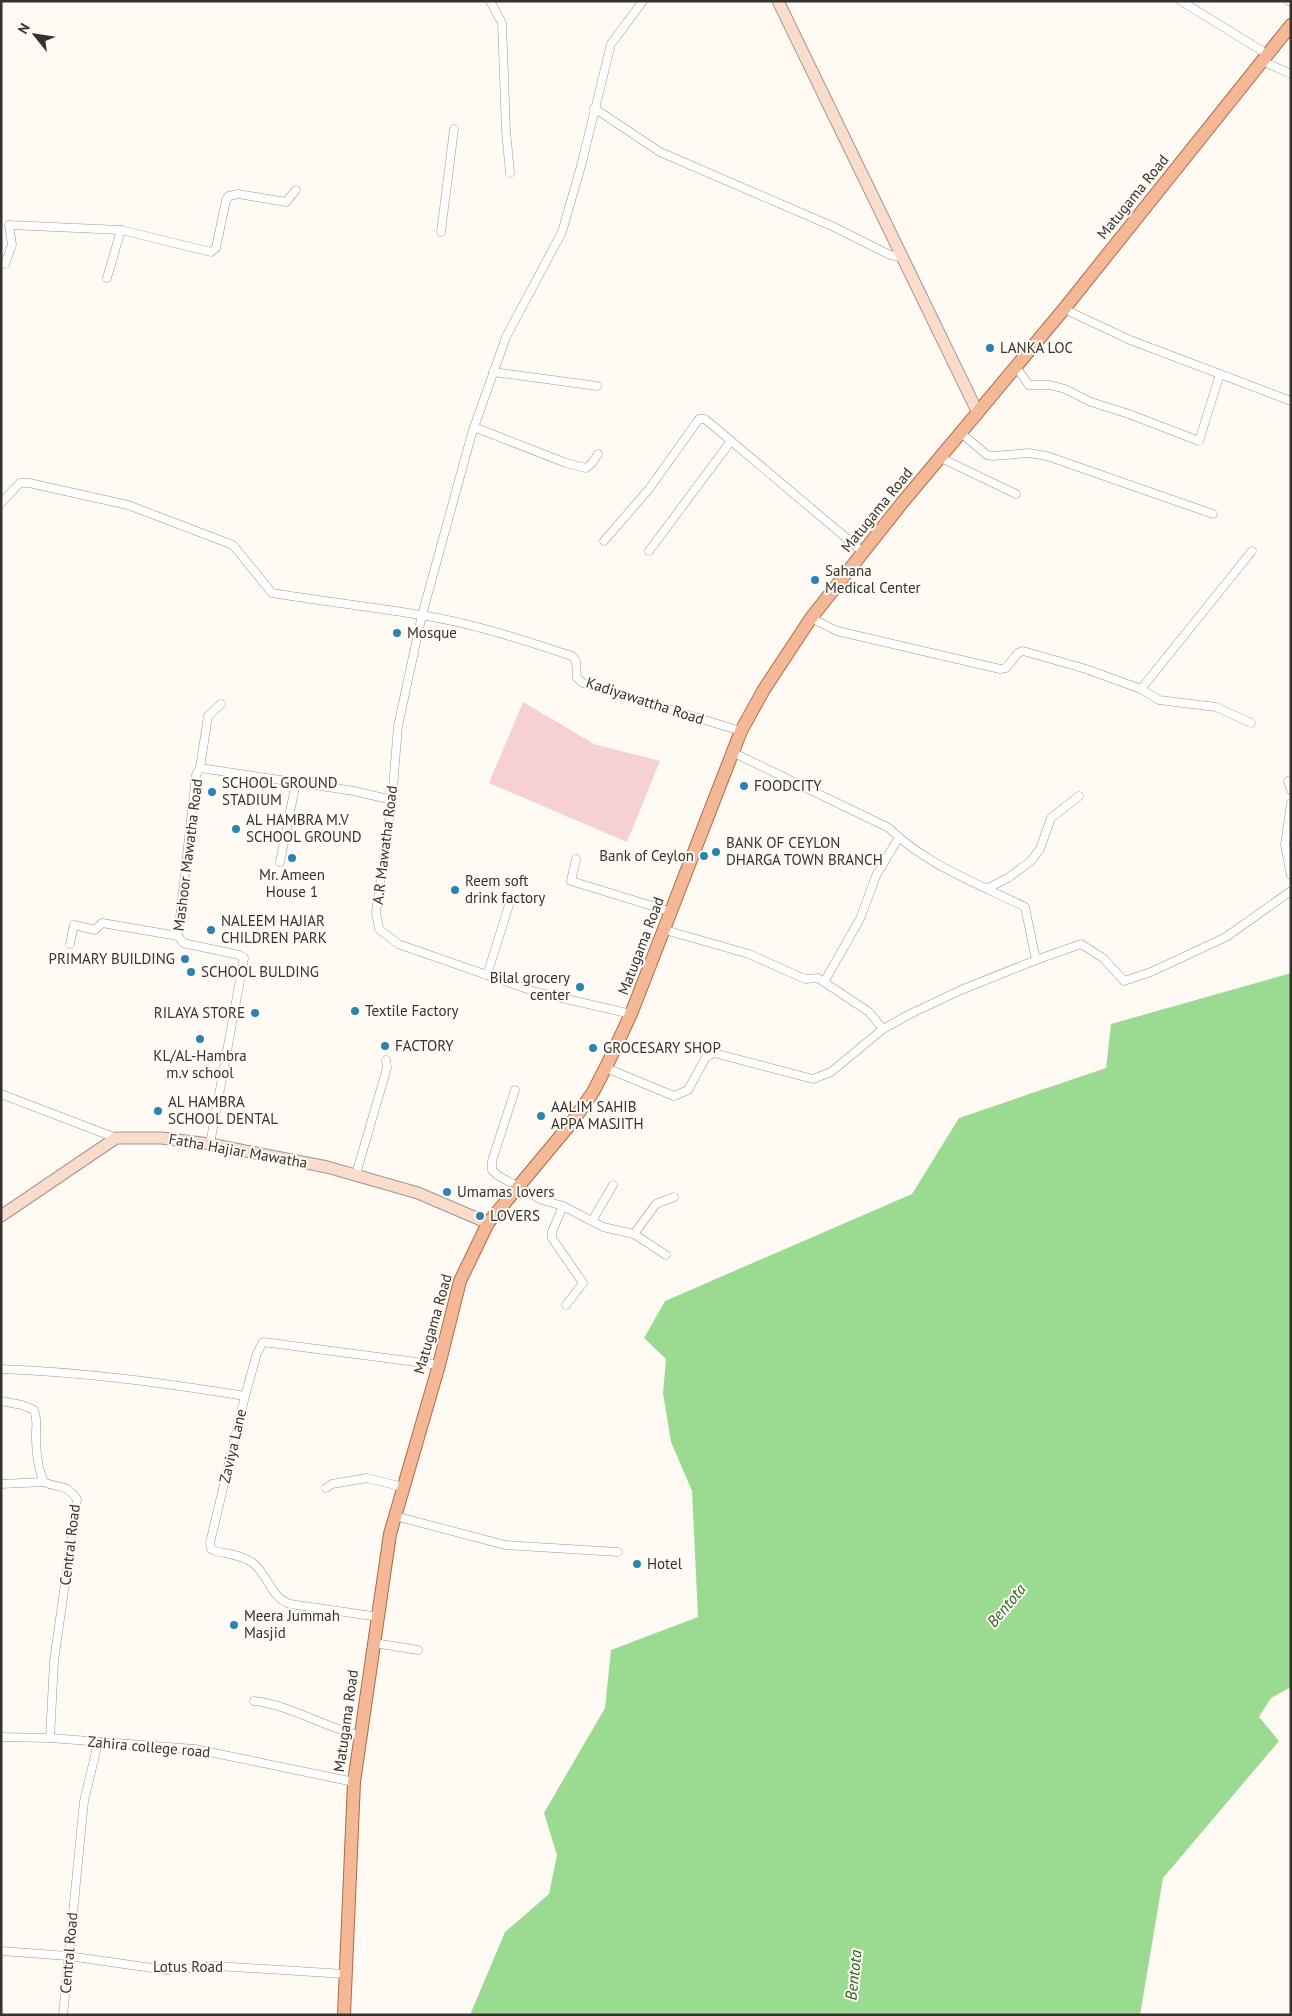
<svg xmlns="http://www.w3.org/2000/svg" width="1292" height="2016" font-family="'PT Sans',sans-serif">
<rect width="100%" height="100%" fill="#fffaf4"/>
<path fill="#f7d0d1" d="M523 702 594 744 660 761 627 842 489 783Z"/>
<path fill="#9adb91" d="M1291 973V1687L1271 1698 1259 1717 1279 1741 1163 1878 1140 2015H470L505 1932 549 1894 557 1855 544 1813 605 1708 611 1650 698 1617 692 1491 671 1442 663 1393 666 1359 644 1338 665 1301 912 1194 959 1118 1106 1068 1111 1024Z"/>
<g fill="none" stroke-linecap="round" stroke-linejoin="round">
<g stroke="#9b9791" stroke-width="9">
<g id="street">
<path d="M490 1 502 23 506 131 510 173"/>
<path d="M1181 1 1267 54"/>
<path d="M1289 1 1291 2"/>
<path d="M1262 61 1291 74"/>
<path d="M594 108 660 152 834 227 890 255 902 257"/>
<path d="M441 232 454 129"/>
<path d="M5 264 12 245 9 225 121 230 211 252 216 248 226 200 229 196 238 194 286 202 296 190"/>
<path d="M107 278 121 230"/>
<path d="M1064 309 1130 340 1291 401"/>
<path d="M1016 367 1029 385H1050L1065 389 1091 402 1129 414 1199 441 1220 374"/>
<path d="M493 372 597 386"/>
<path d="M474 427 566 463 586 468 592 463 598 454"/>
<path d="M961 433 987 455 993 456 1029 453 1047 456 1213 514"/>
<path d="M941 458 1016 494"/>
<path d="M1 503 20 483H29L128 505 233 545 272 593C322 601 371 607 421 615 472 623 523 640 572 656L576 661 577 678 583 683 741 731"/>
<path d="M604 541 649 489 699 419H705L863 552"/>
<path d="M649 551 731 441"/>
<path d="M811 618 837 631 1000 669 1006 668 1018 653 1023 651 1086 669 1141 689 1159 700 1216 707 1251 723"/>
<path d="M1141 689 1252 551"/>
<path d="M200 768 208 716 221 704"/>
<path d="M1288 781 1291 790"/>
<path d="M1291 803 1285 845 1291 875"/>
<path d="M576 859 571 881 672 912"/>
<path d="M280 862 296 782"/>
<path d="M988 888 1008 878 1031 861 1040 849 1051 818 1079 796"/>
<path d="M665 930 749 954 805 979 818 978 824 982 860 919 876 876 899 837"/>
<path d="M70 944 74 925 95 930 102 923 178 936"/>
<path d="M1036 960 1081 944 1103 958 1124 981 1151 972 1226 937 1291 891"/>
<path d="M487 975 509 905"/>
<path d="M824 982 869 1012 883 1029"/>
<path d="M631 1014 536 992 398 944 379 929 376 912 392 800 398 726 422 615 472 433 506 337 562 232 581 166 611 44 643 1"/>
<path d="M606 1068 674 1096 688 1090 706 1057 714 1053 813 1079 831 1072 883 1029 910 1014 961 990 1036 960 1025 907C979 884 926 865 889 828L732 752"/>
<path d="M515 1090 492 1161V1170L497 1175 542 1200 563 1206 603 1227 634 1234 656 1204 674 1197"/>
<path d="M1 1094 116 1138"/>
<path d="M210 1144 244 958 239 955 183 943 178 936 196 775 200 768 354 791 392 800"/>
<path d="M356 1174 387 1068 386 1060"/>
<path d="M563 1206 552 1232V1238L583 1283 566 1305"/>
<path d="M592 1221 613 1185"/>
<path d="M634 1234 666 1255"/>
<path d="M1 1369C84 1372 164 1383 245 1396L210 1543 211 1549 215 1551C227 1554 243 1555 253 1563 268 1575 271 1598 290 1604L379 1617"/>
<path d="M245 1396 257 1353 263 1342 439 1365"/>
<path d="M1 1401 22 1405 34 1410C38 1421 36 1423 36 1434 36 1451 37 1467 44 1482 60 1490 63 1481 77 1499L54 1661 50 1738"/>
<path d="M1 1484 44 1482"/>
<path d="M326 1488 332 1484 367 1478 403 1487"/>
<path d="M395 1516 505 1545 618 1552"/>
<path d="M374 1643 418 1650"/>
<path d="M254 1701C291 1705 323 1727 359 1735"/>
<path d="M1 1737 50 1738 195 1749 354 1782"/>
<path d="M1 1951 68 1956 166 1970 216 1966 345 1974"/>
<path d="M63 2015 84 1801 98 1743"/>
</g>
</g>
<g stroke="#9b9791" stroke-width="13">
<g id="secondary">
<path d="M778 1 978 413"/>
<path d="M1 1216 116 1138H161L210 1144 327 1167 418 1193 488 1223"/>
</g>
</g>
<g stroke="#ae6b46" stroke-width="14">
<path id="primary" d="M344 2015 354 1782 390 1534 439 1365 460 1281 488 1223 573 1121 593 1092 607 1065 631 1014 741 731 763 691 811 618 902 503 1064 309 1291 25"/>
</g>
<use href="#street" stroke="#fff" stroke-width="8"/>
<use href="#secondary" stroke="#fadccb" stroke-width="11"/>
<use href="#primary" stroke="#f5b897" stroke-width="12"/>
</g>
<g fill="#2a83b1" stroke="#fffaf4" stroke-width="2">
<circle cx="990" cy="348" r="5"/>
<circle cx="815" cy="580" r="5"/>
<circle cx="397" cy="633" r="5"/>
<circle cx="744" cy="786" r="5"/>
<circle cx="212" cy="792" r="5"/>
<circle cx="236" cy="829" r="5"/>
<circle cx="716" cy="852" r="5"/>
<circle cx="704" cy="856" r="5"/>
<circle cx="292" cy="858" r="5"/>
<circle cx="455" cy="890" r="5"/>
<circle cx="211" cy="930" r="5"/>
<circle cx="185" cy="959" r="5"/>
<circle cx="191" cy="972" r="5"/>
<circle cx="580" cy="987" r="5"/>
<circle cx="355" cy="1011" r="5"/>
<circle cx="255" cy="1013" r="5"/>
<circle cx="200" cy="1039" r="5"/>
<circle cx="385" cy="1046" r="5"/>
<circle cx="593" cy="1048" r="5"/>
<circle cx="158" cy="1111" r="5"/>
<circle cx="541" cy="1116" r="5"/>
<circle cx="447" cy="1192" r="5"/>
<circle cx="480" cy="1216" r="5"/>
<circle cx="637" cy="1564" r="5"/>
<circle cx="234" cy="1625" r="5"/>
</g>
<g text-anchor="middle" stroke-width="4" stroke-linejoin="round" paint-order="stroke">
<g font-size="15" fill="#353330" stroke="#fffaf4">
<text transform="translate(1133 197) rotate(-51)" y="5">Matugama Road</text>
<text transform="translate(877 510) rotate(-51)" y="5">Matugama Road</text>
<text transform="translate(645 701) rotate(18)" y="5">Kadiyawattha Road</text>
<text transform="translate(385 845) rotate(-83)" y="5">A.R Mawatha Road</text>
<text transform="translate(188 855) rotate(-83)" y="5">Mashoor Mawatha Road</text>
<text transform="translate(641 946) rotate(-69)" y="5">Matugama Road</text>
<text transform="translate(238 1151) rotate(10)" y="5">Fatha Hajiar Mawatha</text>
<text transform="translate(433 1324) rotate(-74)" y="5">Matugama Road</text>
<text transform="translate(233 1446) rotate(-77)" y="5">Zaviya Lane</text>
<text transform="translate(70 1545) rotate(-83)" y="5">Central Road</text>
<text transform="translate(346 1721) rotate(-82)" y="5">Matugama Road</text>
<text transform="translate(149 1747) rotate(5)" y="5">Zahira college road</text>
<text transform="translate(69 1953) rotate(-85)" y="5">Central Road</text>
<text x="188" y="1972">Lotus Road</text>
</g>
<g font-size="15" fill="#353330" stroke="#fffaf4" text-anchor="start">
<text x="1000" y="353">LANKA LOC</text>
<text x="825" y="576">Sahana<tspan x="825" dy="17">Medical Center</tspan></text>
<text x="407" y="638">Mosque</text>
<text x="222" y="788">SCHOOL GROUND<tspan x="222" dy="17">STADIUM</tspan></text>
<text x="754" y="791">FOODCITY</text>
<text x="246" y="825">AL HAMBRA M.V<tspan x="246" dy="17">SCHOOL GROUND</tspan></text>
<text x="726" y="848">BANK OF CEYLON<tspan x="726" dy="17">DHARGA TOWN BRANCH</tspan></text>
<text x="694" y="861" text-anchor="end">Bank of Ceylon</text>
<text x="292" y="880" text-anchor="middle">Mr. Ameen<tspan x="292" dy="17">House 1</tspan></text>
<text x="465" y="886">Reem soft<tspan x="465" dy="17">drink factory</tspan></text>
<text x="221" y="926">NALEEM HAJIAR<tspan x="221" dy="17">CHILDREN PARK</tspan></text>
<text x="175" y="964" text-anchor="end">PRIMARY BUILDING</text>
<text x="201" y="977">SCHOOL BULDING</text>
<text x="570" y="983" text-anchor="end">Bilal grocery<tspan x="570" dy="17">center</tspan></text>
<text x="365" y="1016">Textile Factory</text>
<text x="245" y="1018" text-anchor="end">RILAYA STORE</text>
<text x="395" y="1051">FACTORY</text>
<text x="603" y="1053">GROCESARY SHOP</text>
<text x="200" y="1061" text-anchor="middle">KL/AL-Hambra<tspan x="200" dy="17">m.v school</tspan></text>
<text x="168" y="1107">AL HAMBRA<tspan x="168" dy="17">SCHOOL DENTAL</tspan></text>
<text x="551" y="1112">AALIM SAHIB<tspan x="551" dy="17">APPA MASJITH</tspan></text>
<text x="457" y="1197">Umamas lovers</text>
<text x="490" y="1221">LOVERS</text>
<text x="647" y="1569">Hotel</text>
<text x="244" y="1621">Meera Jummah<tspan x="244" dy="17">Masjid</tspan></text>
</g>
<g font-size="16" font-style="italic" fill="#24621d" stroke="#fffaf4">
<text transform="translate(1006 1605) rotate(-50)" y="6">Bentota</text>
<text transform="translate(853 1975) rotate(-84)" y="6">Bentota</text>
</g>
</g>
<rect width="1292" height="2016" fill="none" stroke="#353330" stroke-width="5"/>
<g transform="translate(35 35) rotate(300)" stroke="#fffaf4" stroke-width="4" paint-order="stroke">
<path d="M0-4L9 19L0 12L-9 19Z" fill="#353330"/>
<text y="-8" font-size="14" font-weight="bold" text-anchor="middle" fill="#353330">N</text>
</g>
</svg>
